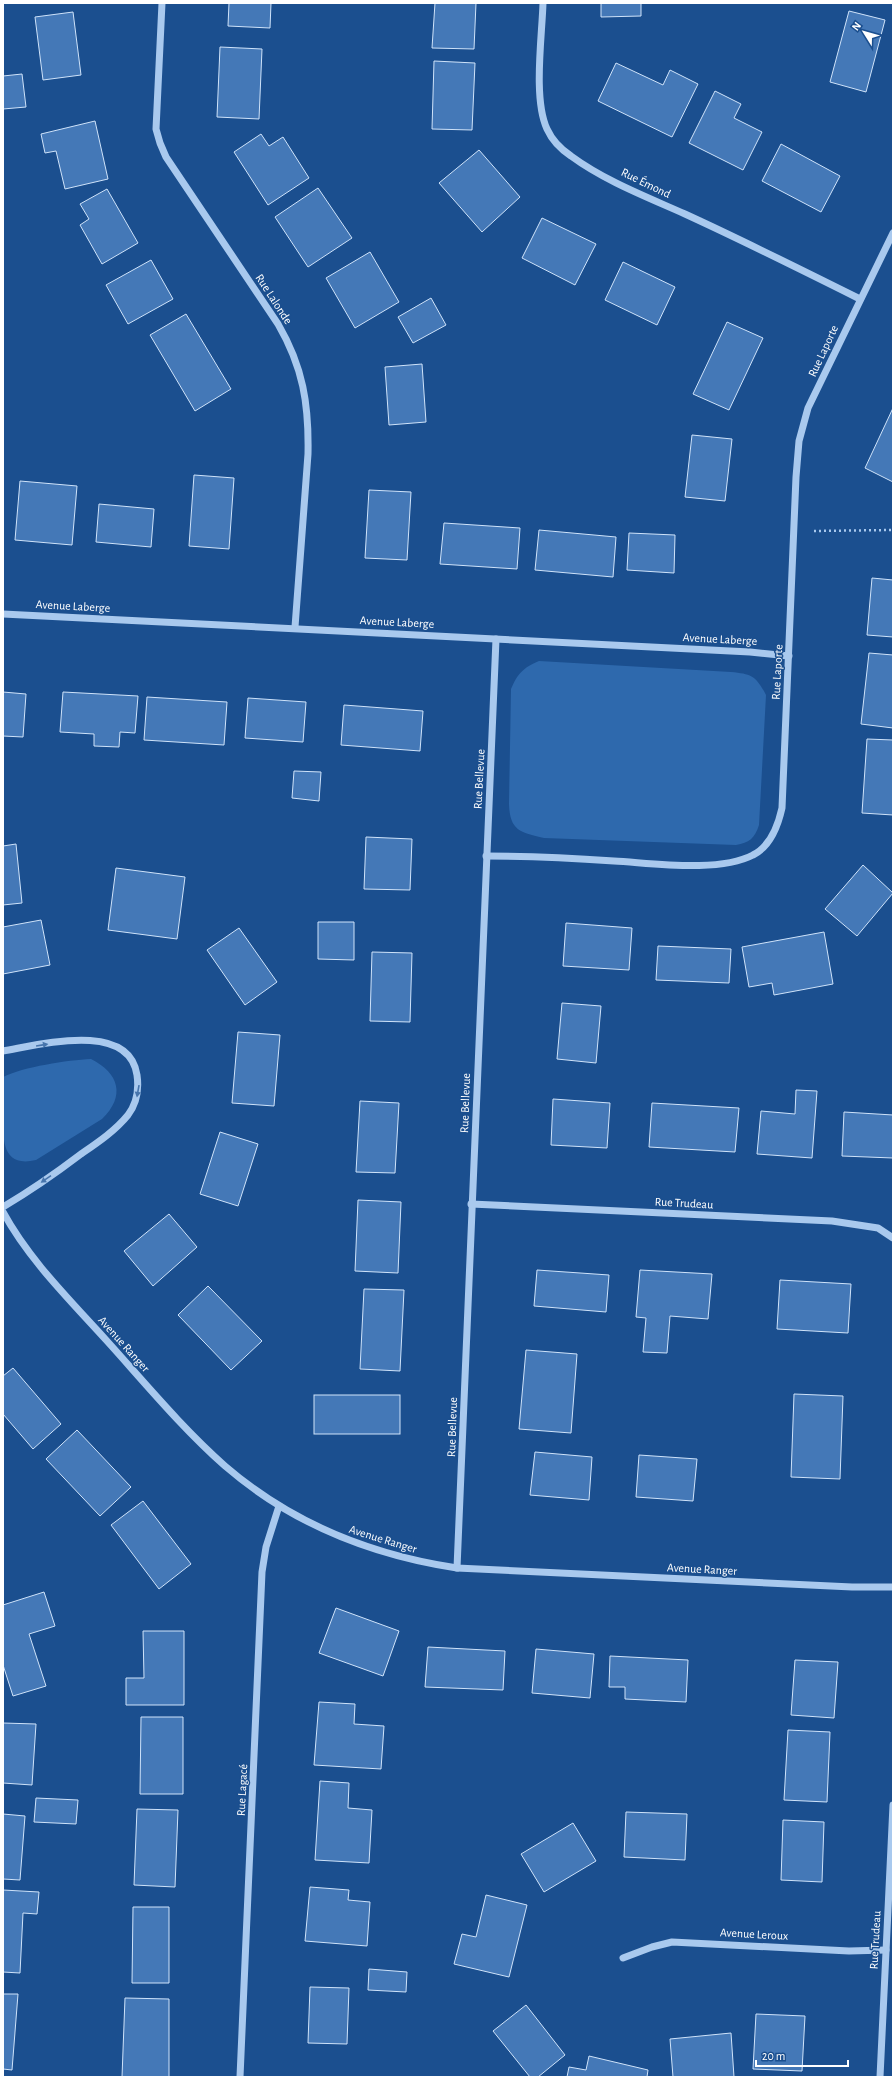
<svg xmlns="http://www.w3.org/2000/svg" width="896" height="2080" font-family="'Alegreya Sans',sans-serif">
<rect width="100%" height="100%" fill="#1b4f8f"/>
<g fill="#2e69ad">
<path d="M539 661 731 672C752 674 756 676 766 695L759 825C755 838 749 843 736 845L544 838C520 832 510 831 509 804L511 689C518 673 523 668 539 661Z"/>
<path d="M91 1059C119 1073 126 1096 102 1119L36 1160C2 1168 3 1140 3 1115 3 1103 3 1090 3 1077 23 1067 68 1060 91 1059Z"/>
</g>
<g fill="#4478b7" stroke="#cfe3fa">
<path d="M229 3H271L270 28 228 26Z"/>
<path d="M435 3H476L474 49 432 48Z"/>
<path d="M601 3H641V16L601 17Z"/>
<path d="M849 11 885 20 866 92 830 82Z"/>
<path d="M73 12 81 75 43 80 35 17Z"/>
<path d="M220 47 262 49 259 119 217 117Z"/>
<path d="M434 61 475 63 472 130 432 129Z"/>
<path d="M616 63 663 85 670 70 698 84 672 137 598 101Z"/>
<path d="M22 74 26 107 3 109V76Z"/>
<path d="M715 91 741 104 734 118 762 132 743 170 689 143Z"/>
<path d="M95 121 108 179 65 189 56 151 45 153 41 134Z"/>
<path d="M261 134 269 146 283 137 309 178 268 205 234 152Z"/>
<path d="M781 144 840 176 821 212 762 181Z"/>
<path d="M479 150 520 197 482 232 439 183Z"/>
<path d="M318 188 352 238 308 267 275 217Z"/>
<path d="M107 189 138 243 102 264 80 225 89 219 80 204Z"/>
<path d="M542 218 596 244 575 285 522 258Z"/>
<path d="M370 252 399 302 355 328 326 278Z"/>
<path d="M151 260 173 299 128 324 106 285Z"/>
<path d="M623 262 675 287 657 325 605 300Z"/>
<path d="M431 298 446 325 413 343 398 317Z"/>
<path d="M186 314 231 389 195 411 150 335Z"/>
<path d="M727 322 763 338 729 410 693 394Z"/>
<path d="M422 364 426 422 389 425 385 367Z"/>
<path d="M893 408V482L865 468Z"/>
<path d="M692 435 732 439 725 501 685 497Z"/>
<path d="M194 475 234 478 229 549 189 546Z"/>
<path d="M20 481 77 486 72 545 15 540Z"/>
<path d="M369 490 411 492 407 560 365 558Z"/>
<path d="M99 504 154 509 151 547 96 542Z"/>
<path d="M444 523 520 528 517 569 440 564Z"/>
<path d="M539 530 616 537 613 577 535 570Z"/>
<path d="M629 533 675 535 674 573 627 570Z"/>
<path d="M872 578 893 580V637L867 635Z"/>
<path d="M869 653 893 655V728L861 724Z"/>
<path d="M3 692 26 694 23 737 3 736Z"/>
<path d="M63 692 138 696 135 733 120 732 119 747 94 746V734L60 732Z"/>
<path d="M147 697 227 702 224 745 144 740Z"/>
<path d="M248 698 306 702 303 742 245 738Z"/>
<path d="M344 705 423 711 420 751 341 745Z"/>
<path d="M867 739 893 740V815L862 813Z"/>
<path d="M294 771 321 772 319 801 292 798Z"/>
<path d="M366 837 412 839 410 890 364 889Z"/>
<path d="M16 844 22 903 3 905V846Z"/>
<path d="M863 865 893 893 857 936 825 909Z"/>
<path d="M116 868 185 877 177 939 108 930Z"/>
<path d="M41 920 50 965 3 974V927Z"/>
<path d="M318 922H354V960L318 959Z"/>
<path d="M566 923 632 928 629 970 563 966Z"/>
<path d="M239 928 277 982 245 1005 207 950Z"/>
<path d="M824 932 833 984 774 995 772 983 749 987 742 947Z"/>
<path d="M658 946 731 949 729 983 656 980Z"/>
<path d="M372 952 412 953 410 1022 370 1021Z"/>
<path d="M562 1003 601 1006 596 1063 557 1059Z"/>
<path d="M238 1032 280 1035 274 1106 232 1103Z"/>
<path d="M796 1090 817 1091 812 1158 757 1154 761 1111 795 1114Z"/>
<path d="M553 1099 610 1103 607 1148 551 1145Z"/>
<path d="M360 1101 399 1103 395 1173 356 1172Z"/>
<path d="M652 1103 739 1108 735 1152 649 1147Z"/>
<path d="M844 1112 893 1115V1158L842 1156Z"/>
<path d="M220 1132 258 1144 238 1206 200 1194Z"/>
<path d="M358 1200 401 1202 398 1273 355 1271Z"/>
<path d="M169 1214 197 1247 153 1286 124 1251Z"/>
<path d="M537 1270 609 1275 606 1312 534 1306Z"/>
<path d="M640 1270 712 1274 708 1319 670 1316 667 1353 643 1352 646 1318 636 1317Z"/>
<path d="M780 1280 851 1284 848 1333 777 1329Z"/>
<path d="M208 1286 262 1341 231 1370 178 1315Z"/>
<path d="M364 1289 404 1290 400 1371 360 1369Z"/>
<path d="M526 1350 577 1354 571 1433 519 1429Z"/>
<path d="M13 1368 61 1424 33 1449 3 1414V1376Z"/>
<path d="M794 1394 843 1396 840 1479 791 1477Z"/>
<rect x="314" y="1395" width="86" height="39"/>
<path d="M77 1430 131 1487 100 1516 46 1459Z"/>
<path d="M535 1452 592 1457 589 1500 530 1495Z"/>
<path d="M639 1455 697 1459 693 1501 636 1497Z"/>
<path d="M143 1501 191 1564 159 1589 111 1525Z"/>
<path d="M44 1592 55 1626 29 1634 46 1686 13 1696 3 1665V1605Z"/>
<path d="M336 1608 399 1631 383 1676 319 1653Z"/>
<path d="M143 1631H184V1705H126V1678H144Z"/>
<path d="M428 1647 505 1651 503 1690 425 1687Z"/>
<path d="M536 1649 594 1654 590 1698 532 1693Z"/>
<path d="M610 1656 688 1660 686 1702 625 1699V1687H609Z"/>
<path d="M795 1660 838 1662 834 1718 791 1715Z"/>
<path d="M319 1702 355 1704 354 1724 384 1726 381 1769 314 1765Z"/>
<path d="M141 1717H183V1794H140Z"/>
<path d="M3 1723 36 1724 32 1785 3 1783Z"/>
<path d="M788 1730 830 1732 827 1802 784 1800Z"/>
<path d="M320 1781 349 1783 348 1808 372 1810 369 1863 315 1860Z"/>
<path d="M36 1798 78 1800 76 1824 34 1822Z"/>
<path d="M137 1809 178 1810 175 1887 134 1885Z"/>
<path d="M626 1812 687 1814 685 1860 624 1857Z"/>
<path d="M3 1814 25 1816 20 1880 3 1879Z"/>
<path d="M783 1820 824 1822 822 1882 781 1880Z"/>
<path d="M573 1823 596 1861 544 1892 521 1854Z"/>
<path d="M310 1887 349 1890 348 1900 370 1902 367 1946 305 1941Z"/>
<path d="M3 1890 39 1892 37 1914 23 1913 20 1973 3 1972Z"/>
<path d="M486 1895 527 1905 509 1977 454 1964 462 1934 476 1937Z"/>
<path d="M133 1907H169V1983H132Z"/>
<path d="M369 1969 407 1972 406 1992 368 1990Z"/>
<path d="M310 1987 349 1988 347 2044 308 2043Z"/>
<path d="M3 1994H18L12 2070 3 2069Z"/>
<path d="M125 1998 169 1999V2077H122Z"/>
<path d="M526 2005 565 2055 538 2077H530L493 2031Z"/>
<path d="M756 2014 805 2016 802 2071 753 2069Z"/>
<path d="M731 2033 734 2077H673L670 2039Z"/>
<path d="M589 2056 648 2070 647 2077H567L569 2067 586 2070Z"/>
</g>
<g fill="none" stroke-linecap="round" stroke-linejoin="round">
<path stroke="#a9c9ee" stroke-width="2.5" stroke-dasharray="2 3" stroke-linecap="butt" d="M814 531 893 530"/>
<g stroke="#a9c9ee" stroke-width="7">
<path d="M162 3 156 129 160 143 166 157 278 324C303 367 309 404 308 454L295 627"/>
<path d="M543 3C542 37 533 99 547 129 552 140 562 150 571 156 605 181 647 197 685 214 744 241 802 270 860 299"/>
<path d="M3 614 750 652 789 656"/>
<path d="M486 856C529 856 571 858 614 861 652 863 719 873 753 855 771 846 778 826 782 808L796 477 799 441 808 408 893 233"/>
<path d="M3 1051C39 1045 129 1020 137 1075 139 1089 137 1103 128 1115 115 1131 97 1143 81 1154 56 1173 30 1191 3 1207"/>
<path d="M471 1204 832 1221 878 1228 893 1238"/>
<path d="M3 1212C29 1260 70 1300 107 1341 145 1383 182 1428 225 1466 291 1523 371 1555 457 1568L852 1587H893"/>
<path d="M457 1568 496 639"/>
<path d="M623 1958 652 1947 672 1942 849 1951 886 1950"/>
<path d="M240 2077 262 1572 266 1547 279 1506"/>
<path d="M880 2077 893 1805"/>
</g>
</g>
<defs><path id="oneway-solid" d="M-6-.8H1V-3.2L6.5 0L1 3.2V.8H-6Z"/></defs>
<g fill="#4674ac">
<use href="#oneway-solid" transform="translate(42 1045) rotate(-9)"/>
<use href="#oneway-solid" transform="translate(138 1091) rotate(100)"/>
<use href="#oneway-solid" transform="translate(46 1179) rotate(146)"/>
</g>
<g text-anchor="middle" stroke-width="3" stroke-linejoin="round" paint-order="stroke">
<g font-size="12" fill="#fff" stroke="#1b4f8f">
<text transform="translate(646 183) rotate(26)" y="4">Rue Émond</text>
<text transform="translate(274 299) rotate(57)" y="4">Rue Lalonde</text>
<text transform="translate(823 351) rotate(-65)" y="4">Rue Laporte</text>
<text transform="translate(73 606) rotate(3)" y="4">Avenue Laberge</text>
<text transform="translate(397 622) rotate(3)" y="4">Avenue Laberge</text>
<text transform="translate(720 639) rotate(3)" y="4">Avenue Laberge</text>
<text transform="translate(777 672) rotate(-87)" y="4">Rue Laporte</text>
<text transform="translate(479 779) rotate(-87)" y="4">Rue Bellevue</text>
<text transform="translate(465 1103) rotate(-88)" y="4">Rue Bellevue</text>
<text transform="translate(684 1203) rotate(3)" y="4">Rue Trudeau</text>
<text transform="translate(124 1344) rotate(48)" y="4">Avenue Ranger</text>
<text transform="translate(452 1427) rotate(-88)" y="4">Rue Bellevue</text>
<text transform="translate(383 1539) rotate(17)" y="4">Avenue Ranger</text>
<text transform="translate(702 1569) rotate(3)" y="4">Avenue Ranger</text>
<text transform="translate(242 1790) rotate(-87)" y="4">Rue Lagacé</text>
<text transform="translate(754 1934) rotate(3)" y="4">Avenue Leroux</text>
<text transform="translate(875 1940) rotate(-87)" y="4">Rue Trudeau</text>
</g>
</g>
<rect width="896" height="2080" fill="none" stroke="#ffffff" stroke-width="8"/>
<g transform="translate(864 32) rotate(307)" stroke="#1b4f8f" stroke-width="3" paint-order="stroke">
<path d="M0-3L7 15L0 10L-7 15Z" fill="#ffffff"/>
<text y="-6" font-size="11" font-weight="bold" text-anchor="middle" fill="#ffffff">N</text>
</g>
<path d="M756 2060v6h92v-6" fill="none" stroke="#ffffff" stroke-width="2"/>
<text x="762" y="2060" font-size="12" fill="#ffffff" stroke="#1b4f8f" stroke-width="3" paint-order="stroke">20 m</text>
</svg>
